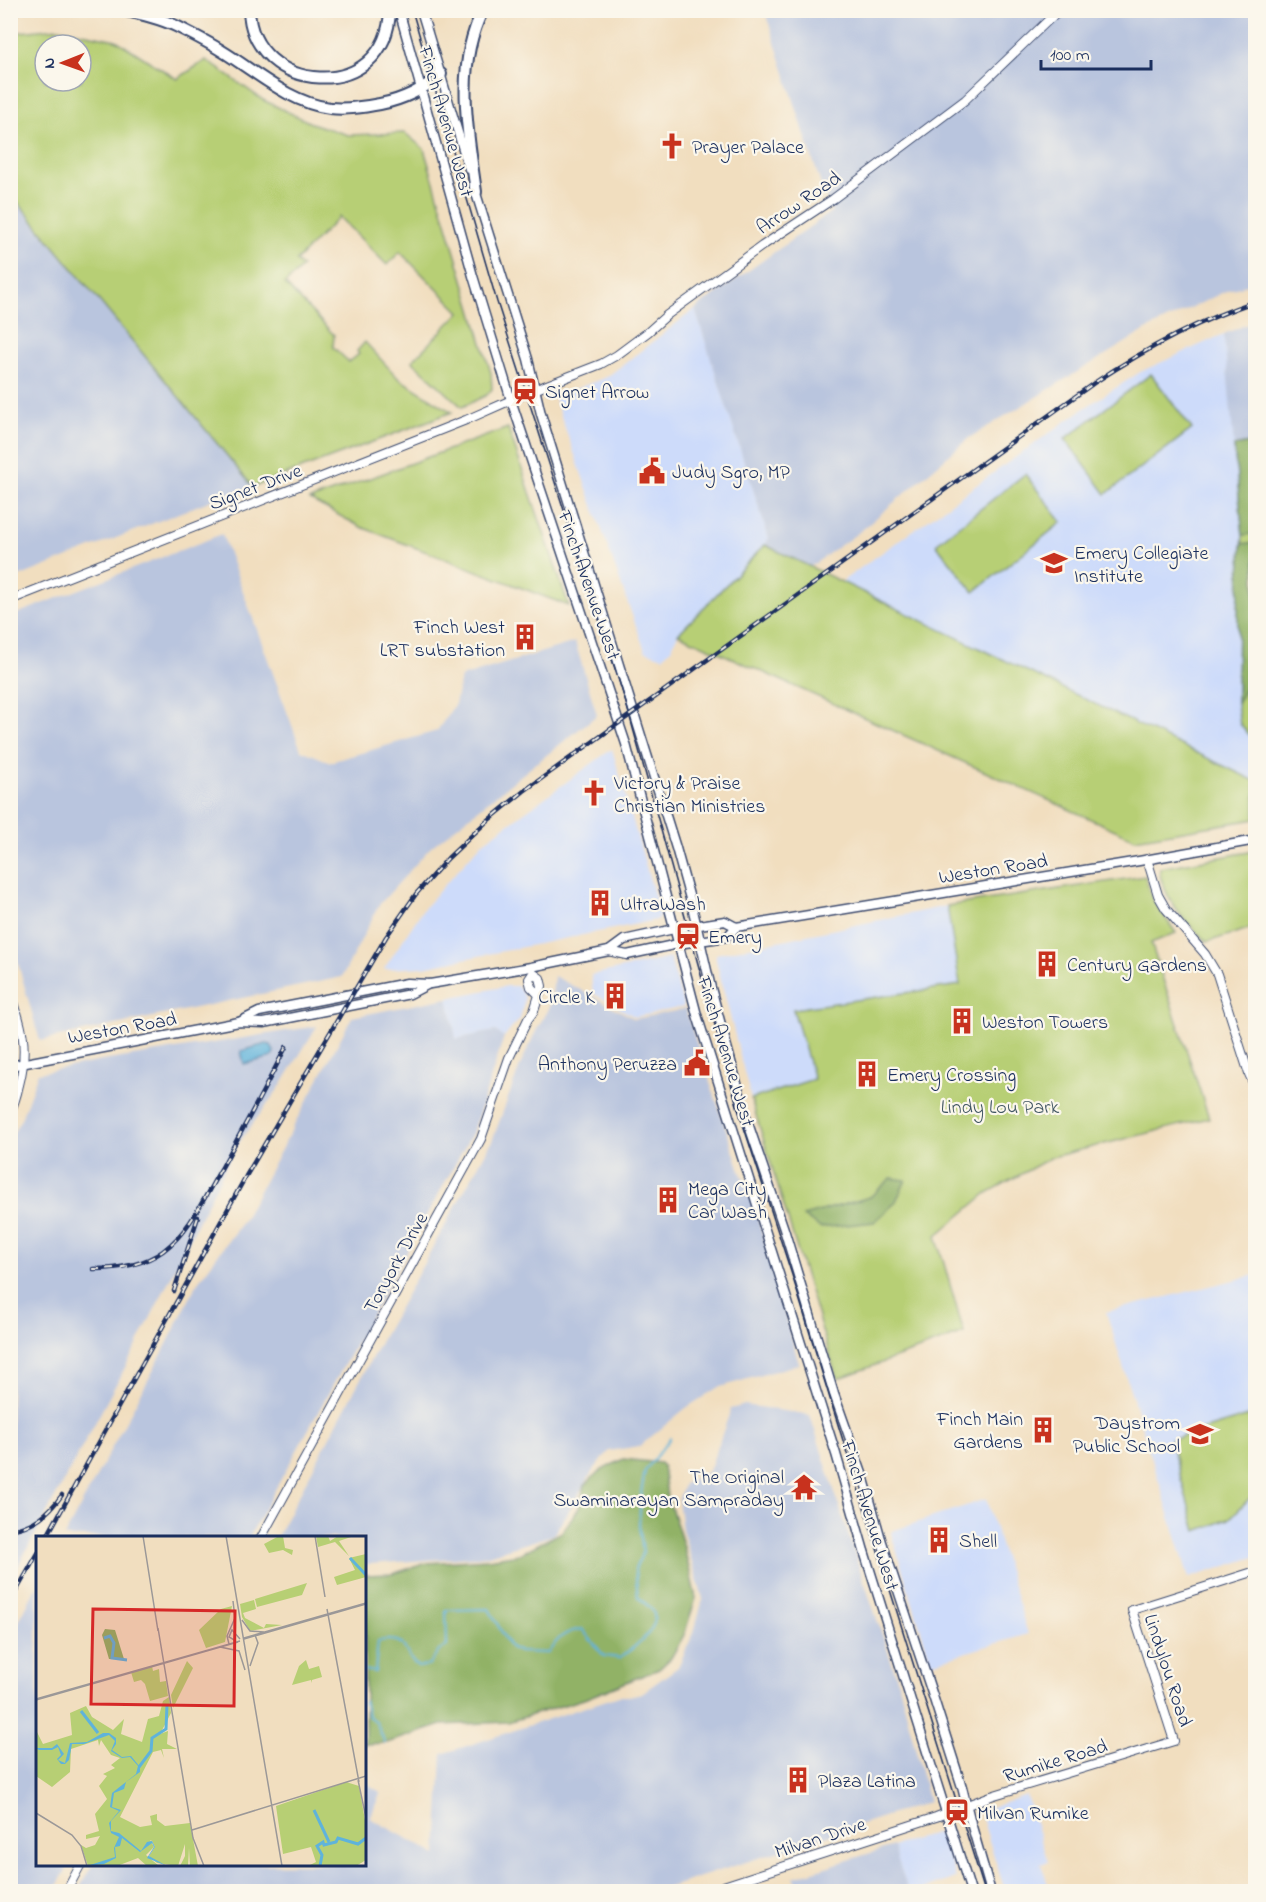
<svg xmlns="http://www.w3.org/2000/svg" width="1266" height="1902" font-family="'Indie Flower',sans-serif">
<rect width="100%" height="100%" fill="#fbf7ec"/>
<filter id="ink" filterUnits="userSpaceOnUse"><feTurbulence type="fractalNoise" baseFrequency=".0167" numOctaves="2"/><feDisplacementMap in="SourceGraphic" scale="12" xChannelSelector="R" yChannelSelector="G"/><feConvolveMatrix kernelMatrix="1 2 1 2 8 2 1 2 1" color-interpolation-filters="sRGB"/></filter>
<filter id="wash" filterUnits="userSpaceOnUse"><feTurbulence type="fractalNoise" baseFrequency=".008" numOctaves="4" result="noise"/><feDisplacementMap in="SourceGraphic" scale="24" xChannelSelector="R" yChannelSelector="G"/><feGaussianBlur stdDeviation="1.35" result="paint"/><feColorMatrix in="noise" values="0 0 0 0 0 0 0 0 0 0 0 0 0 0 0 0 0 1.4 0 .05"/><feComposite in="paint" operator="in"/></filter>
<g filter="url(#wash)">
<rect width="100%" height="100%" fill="#f1debf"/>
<g fill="#cddbfa">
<path d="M695 309 769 538 765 545 678 634 671 649 663 657 645 651 554 397 607 377Z"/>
<path d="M1224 334 1243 535 1238 609 1237 704 1251 738 1255 741V781L841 582 1083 409 1142 371Z"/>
<path d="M612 749 660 914 657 920 424 967 384 969 424 908 482 843Z"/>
<path d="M947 906 960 985 793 1009 814 1080 751 1099 716 960V954Z"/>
<path d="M670 958 684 1007 635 1017 593 993 591 975Z"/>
<path d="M507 986H518L525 998 520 1019 504 1037 495 1031 456 1039 448 998Z"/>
<path d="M1255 1275V1557L1189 1578 1106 1312Z"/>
<path d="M986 1499 1028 1634 931 1663 891 1533 892 1531Z"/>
<path d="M1026 1795 1048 1862 1041 1864 1050 1891H1005L981 1815 982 1811Z"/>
<path d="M935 1833 941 1835 944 1840 956 1878 918 1891H908L893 1846Z"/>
</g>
<g fill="#b9c5de">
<path d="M765 11H1255V283L1228 290 1146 330 969 438 862 530 810 567 765 545 769 538 695 309 832 211 821 185Z"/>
<path d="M10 194 253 487 219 497 11 580Z"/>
<path d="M1255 321V442L1234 446 1224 334Z"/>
<path d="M222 534 301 750 330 762 437 731 455 704 461 677 575 642 597 715 431 847 379 905 342 977 40 1041 11 939V616Z"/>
<path d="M554 976 635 1019 685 1009 741 1173 750 1191 799 1364 717 1388 686 1408 640 1446 609 1451 592 1472 572 1506 553 1535 485 1556 369 1564H365L364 1538H276L384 1335 492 1141 520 1066 534 1035 551 1003Z"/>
<path d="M448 998 456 1039 495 1031 504 1037 473 1132 249 1537H64L162 1354 198 1282 244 1219 352 1017Z"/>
<path d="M317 1026 282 1084 235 1148 135 1349 11 1579V1137L21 1119 38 1073 102 1061Z"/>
<path d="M745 1405 810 1415 853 1549 899 1684 929 1802 658 1891H78L92 1865 364 1864 365 1783 381 1792 370 1818 437 1855 442 1754 619 1696H629L642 1693 678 1667 694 1632 703 1599 682 1529 678 1500 684 1484 709 1471 731 1409Z"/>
<path d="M37 1586 38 1864 69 1865 54 1891H11V1636Z"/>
<path d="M893 1846 908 1891H798L794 1877Z"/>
</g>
<g fill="#b7cf74" stroke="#697f69" stroke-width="1.5" fill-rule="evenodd">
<path d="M58 28 116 40 177 79 206 60 263 100 311 123 348 135 405 133 424 149 491 373 492 389 487 395 462 407 412 361 460 312 400 252 387 265 339 217 296 261 302 267 285 284 334 335 333 347 349 362 359 354 357 351 365 342 398 378 452 412 253 487 11 194V33ZM45 45H81V81H45Z"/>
<path d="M1151 374 1192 429 1106 494 1065 439Z"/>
<path d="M508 428 569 606 361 527 310 500Z"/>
<path d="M1255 442V741L1240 724 1237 704 1238 609 1243 535 1234 446Z"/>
<path d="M1025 474 1062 522 974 592 936 544Z"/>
<path d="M765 545 1255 781V819L1135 839 678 634Z"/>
<path d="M1255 851V927L1207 942C1189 925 1172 910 1164 886 1161 880 1159 874 1160 868Z"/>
<path d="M1145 876 1152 899 1176 933 1151 943 1209 1118 1052 1157 987 1193 936 1236 964 1333 837 1379 751 1099 814 1079 793 1009 960 985 947 906Z"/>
<path d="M1255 1414V1493L1229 1519 1196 1531 1170 1440Z"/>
</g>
<g fill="#91b266" stroke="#567062" stroke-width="1.5">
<path d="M1255 442V531L1253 534 1243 535 1234 446Z"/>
<path d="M1255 542V653L1250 679 1237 704 1238 609 1242 544Z"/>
<path d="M891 1178 906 1180 895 1203 874 1222 820 1228 803 1216 870 1197Z"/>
<path d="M623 1459 660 1463 663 1466 667 1495 684 1547 696 1598 684 1635 671 1658 659 1669 584 1699 508 1722 442 1725 387 1743 365 1744V1575L392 1574 427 1563 488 1559 519 1554 562 1532 579 1508 585 1485 598 1472Z"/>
</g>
<path fill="#5fb3db" stroke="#3d719c" stroke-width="1.5" d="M266 1044 271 1045 274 1052 272 1057 244 1064 241 1051Z"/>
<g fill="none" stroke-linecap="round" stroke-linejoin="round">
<g stroke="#5fb3db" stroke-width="2">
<path d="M364 1670 375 1672 378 1641C412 1636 399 1651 418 1667L429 1665 439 1651 447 1646 446 1610 489 1609 510 1647 520 1652 548 1653C558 1638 563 1632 582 1629L604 1656 620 1658C632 1648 664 1628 652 1610 648 1605 642 1601 638 1597L635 1569 643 1552 639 1525 641 1493 645 1471 670 1438"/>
<path d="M364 1701 368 1716 376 1722 385 1743"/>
</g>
</g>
</g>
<g filter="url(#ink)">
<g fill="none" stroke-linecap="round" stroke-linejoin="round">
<g stroke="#3b496d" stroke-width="10">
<g id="tertiary">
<path d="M10 600 466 420 534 390 601 364 617 355 648 332 667 315 762 246 833 199 965 100 1059 10"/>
<path d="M1147 859 1158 895 1166 909 1205 954 1217 974 1249 1074 1256 1089"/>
<path d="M10 990C22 1026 29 1047 19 1085 17 1094 15 1103 10 1112"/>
<path d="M261 1538 481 1139 509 1058 528 1019 534 1011 542 986 540 978 533 973 529 979 531 987 538 994"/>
<path d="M66 1892 81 1864"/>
<path d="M705 1892 936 1817 991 1796 1174 1741 1132 1610 1256 1571"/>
</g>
</g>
<g stroke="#3b496d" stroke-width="11">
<g id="secondary">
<path d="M399 10 473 276 511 400 626 744 697 1015 836 1454 864 1551 971 1892"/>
<path d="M421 10 469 169"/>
<path d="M474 187 528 359 541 414 676 848 692 906 711 988 747 1120 784 1229 834 1394 864 1479 881 1539 933 1696 962 1787 971 1823 991 1892"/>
<path d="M609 951 627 955 678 944 727 937 736 927"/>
<path d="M239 1022 259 1012 407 983 430 984 531 967 609 951 624 940 674 929 725 921 736 927 1139 861 1256 840"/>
<path d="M10 1066 239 1022 264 1023 410 994 429 984"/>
</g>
</g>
<g stroke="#3b496d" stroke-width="14">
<g id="motorway">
<path d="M121 10C140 14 160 18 178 27 192 34 208 42 222 51 255 71 290 103 330 108 347 110 364 107 380 104 402 100 425 89 441 74"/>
<path d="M249 10C252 94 387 106 390 10"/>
<path d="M10 11 13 10"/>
<path d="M476 192C468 132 454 67 483 10"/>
</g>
</g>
<use href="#tertiary" stroke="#fff" stroke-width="8"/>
<use href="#secondary" stroke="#fff" stroke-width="8"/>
<use href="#motorway" stroke="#fff" stroke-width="10"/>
<path stroke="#1b2f5e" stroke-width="1.5" d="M412 10 497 302 626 703 738 1109 792 1275 835 1415 985 1892"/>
<g stroke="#1b2f5e" stroke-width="4.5">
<g id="rail">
<path d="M93 1269C117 1269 142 1266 163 1251 190 1231 204 1198 221 1169 243 1129 265 1088 286 1047"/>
<path d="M174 1291 198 1217"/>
<path d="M10 1530C34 1526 49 1513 62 1495"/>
<path d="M46 1538 246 1176 386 937 416 894 448 858 485 823 524 791 1094 383C1145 349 1197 321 1256 301"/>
<path d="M10 1602 38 1553"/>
</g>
</g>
<use href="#rail" stroke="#fbf7ec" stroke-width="2" stroke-dasharray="7" stroke-linecap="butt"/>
</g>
</g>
<defs>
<g id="church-bare" transform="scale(2.07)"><path d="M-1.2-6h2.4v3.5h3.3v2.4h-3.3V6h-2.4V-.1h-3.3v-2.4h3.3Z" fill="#c8321e" stroke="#fbf7ec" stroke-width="2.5" paint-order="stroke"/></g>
<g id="station-bare" transform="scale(2.07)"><path d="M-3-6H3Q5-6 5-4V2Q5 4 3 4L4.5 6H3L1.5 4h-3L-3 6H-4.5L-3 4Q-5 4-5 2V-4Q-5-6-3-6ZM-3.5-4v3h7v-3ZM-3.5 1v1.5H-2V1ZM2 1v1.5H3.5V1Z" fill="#c8321e" stroke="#fbf7ec" stroke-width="2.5" paint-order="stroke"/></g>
<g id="civic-bare" transform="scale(2.07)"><path d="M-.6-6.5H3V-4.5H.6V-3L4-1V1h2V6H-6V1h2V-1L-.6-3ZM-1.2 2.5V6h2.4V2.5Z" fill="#c8321e" stroke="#fbf7ec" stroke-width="2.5" paint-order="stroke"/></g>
<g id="school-bare" transform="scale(2.07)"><path d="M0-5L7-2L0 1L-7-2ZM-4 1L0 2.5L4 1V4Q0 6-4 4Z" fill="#c8321e" stroke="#fbf7ec" stroke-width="2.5" paint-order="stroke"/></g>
<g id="building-bare" transform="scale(2.07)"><path d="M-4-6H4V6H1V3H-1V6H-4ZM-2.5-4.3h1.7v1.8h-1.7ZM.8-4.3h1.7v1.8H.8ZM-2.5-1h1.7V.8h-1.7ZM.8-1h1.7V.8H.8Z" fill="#c8321e" stroke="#fbf7ec" stroke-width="2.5" paint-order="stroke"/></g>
<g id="temple-bare" transform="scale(2.07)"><path d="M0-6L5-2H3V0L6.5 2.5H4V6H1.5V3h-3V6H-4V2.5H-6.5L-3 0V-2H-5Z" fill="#c8321e" stroke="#fbf7ec" stroke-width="2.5" paint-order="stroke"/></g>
</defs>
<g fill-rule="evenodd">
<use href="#church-bare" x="672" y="146"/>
<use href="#station-bare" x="525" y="391"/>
<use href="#civic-bare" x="652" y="471"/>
<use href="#school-bare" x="1054" y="563"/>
<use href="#building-bare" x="525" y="637"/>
<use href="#church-bare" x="594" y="793"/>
<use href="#building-bare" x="600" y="903"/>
<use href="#station-bare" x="688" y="936"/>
<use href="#building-bare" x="1047" y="964"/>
<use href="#building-bare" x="615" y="996"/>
<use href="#building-bare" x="962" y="1021"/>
<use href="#civic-bare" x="697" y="1063"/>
<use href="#building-bare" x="867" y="1074"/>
<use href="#building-bare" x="668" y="1200"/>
<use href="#building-bare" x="1043" y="1430"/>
<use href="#school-bare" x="1200" y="1434"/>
<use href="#temple-bare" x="804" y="1487"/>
<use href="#building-bare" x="939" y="1540"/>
<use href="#building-bare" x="798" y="1780"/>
<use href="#station-bare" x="957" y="1812"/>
</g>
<g text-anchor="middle" stroke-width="4.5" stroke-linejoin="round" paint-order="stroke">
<g font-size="20" fill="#1b2f5e" stroke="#fbf7ec">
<text transform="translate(447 121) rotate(74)" y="7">Finch Avenue West</text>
<text transform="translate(798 202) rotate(-34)" y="7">Arrow Road</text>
<text transform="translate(255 486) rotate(-21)" y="7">Signet Drive</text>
<text transform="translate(590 585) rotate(71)" y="7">Finch Avenue West</text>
<text transform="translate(993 868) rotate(-9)" y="7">Weston Road</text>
<text transform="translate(122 1027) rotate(-10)" y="7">Weston Road</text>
<text transform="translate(727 1051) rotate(73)" y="7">Finch Avenue West</text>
<text transform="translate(395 1262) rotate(-61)" y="7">Toryork Drive</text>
<text transform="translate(871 1515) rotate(73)" y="7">Finch Avenue West</text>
<text transform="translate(1169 1670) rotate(72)" y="7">Lindylou Road</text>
<text transform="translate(1055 1760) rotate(-17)" y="7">Rumike Road</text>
<text transform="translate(820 1837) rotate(-18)" y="7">Milvan Drive</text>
</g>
<g font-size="20" fill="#1b2f5e" stroke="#fbf7ec" text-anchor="start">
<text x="692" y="153">Prayer Palace</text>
<text x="545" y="398">Signet Arrow</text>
<text x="672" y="478">Judy Sgro, MP</text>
<text x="1074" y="559">Emery Collegiate<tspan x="1074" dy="23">Institute</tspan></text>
<text x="505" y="633" text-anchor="end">Finch West<tspan x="505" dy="23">LRT substation</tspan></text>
<text x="614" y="789">Victory &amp; Praise<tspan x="614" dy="23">Christian Ministries</tspan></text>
<text x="620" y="910">UltraWash</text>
<text x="708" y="943">Emery</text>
<text x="1067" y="971">Century Gardens</text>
<text x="595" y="1003" text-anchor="end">Circle K</text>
<text x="982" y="1028">Weston Towers</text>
<text x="677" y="1070" text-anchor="end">Anthony Peruzza</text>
<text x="887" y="1081">Emery Crossing</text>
<text x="688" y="1195">Mega City<tspan x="688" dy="23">Car Wash</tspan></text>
<text x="1023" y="1425" text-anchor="end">Finch Main<tspan x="1023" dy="23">Gardens</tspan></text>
<text x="1180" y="1429" text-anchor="end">Daystrom<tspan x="1180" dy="23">Public School</tspan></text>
<text x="784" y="1483" text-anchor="end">The Original<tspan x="784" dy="23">Swaminarayan Sampraday</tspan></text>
<text x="959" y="1547">Shell</text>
<text x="818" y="1787">Plaza Latina</text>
<text x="977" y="1819">Milvan Rumike</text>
</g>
<g font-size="20" fill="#425764" stroke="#fbf7ec">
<text x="1000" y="1113">Lindy Lou Park</text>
</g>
</g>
<g transform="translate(36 1536)">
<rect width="330" height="330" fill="#f1debf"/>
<path d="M243 0H247L249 12 257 14 256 19 247 14 233 17 228 8ZM280 0H292L294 5 302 0H318L303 5 313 20 299 6 282 11ZM330 18V41L301 49 298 41 319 34 313 22ZM271 47 266 59 221 71 219 63ZM218 64 220 73 207 77 209 82 228 92 230 88 246 89 214 95 206 81 204 68ZM196 70 189 106 170 112 163 94 185 73ZM270 124 273 133 283 130 286 141 276 144V147L275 144 256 149 263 130ZM151 125 157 132 137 172 135 159ZM116 130 117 135 123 133 124 146 130 145 132 160 114 165 109 148 105 144 98 146 95 136ZM133 161 135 177 124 198 132 195 131 208 141 213H126L128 222 125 214 117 216 84 281 104 291 116 289 114 280 121 278V284L129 290 154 287 162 330H154L153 312 152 330H144L149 320V308L142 330 121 327 113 320 119 311 116 305 114 304 118 311 110 319 123 330H111L102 322 81 330H52L45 309 50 312 59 309 64 300 50 303V299L63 295 59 278 71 263 63 250 71 240 67 238 79 232 75 229 84 222 75 219 65 204 63 210 62 204 35 213 34 236 16 251 0 240V194L7 208 36 199 34 177 50 170 56 181 77 194 88 183 85 198 106 206 112 183 123 180 127 165ZM310 246 323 250 330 290V324L320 330H272L280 326 275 311 247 318 240 270Z" fill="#b7cf74"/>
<path d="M69 93 79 94 88 123H73L66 99Z" fill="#91b266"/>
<path d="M67 197H73L80 202V208L76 214 86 221 95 220 104 231V236L90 246 88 253 78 257 76 271 85 274 75 285V295L83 297 105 315 111 306 116 305 119 311 113 320 131 330 111 322 118 311 116 307 104 316 86 302 84 310 79 311 80 322 68 328 51 330 79 321 78 312 83 301 75 297 73 287 83 275 74 271 76 257 100 238 102 230 94 221 86 222 75 215 79 205 73 199 48 208H36L33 224 29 228H25L21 223 25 219 22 211 16 214H3L0 212H16L21 208 28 218 22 224 29 227 34 207 51 206Z" fill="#5fb3db"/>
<path fill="none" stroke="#5fb3db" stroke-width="3" d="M314 22 330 39M68 102 74 100 78 107 76 122 91 124M45 175 62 197M103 231 115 215 116 202 130 193 131 169M278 274 293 306M284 330 286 319 281 310 287 306 288 309 300 306 302 302 322 308 330 302"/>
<path fill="none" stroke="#9b9898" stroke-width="1.5" d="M107 0 122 95M190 0 246 330M279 0 289 61M291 73 323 246M206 84 214 95 228 96M122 92 157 302 168 330M208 102 330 67M208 103 330 68M200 105 193 101 196 94 204 103M193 108 191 100 199 82 197 65M184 111 203 115 209 134M214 130 222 107 219 99M0 163 204 105M0 164 202 106M322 244 330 282M0 277 36 299 45 310 51 330M156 294 330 240"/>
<path fill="#d62828" fill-opacity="0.15" stroke="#d62828" stroke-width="3" d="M57 73 199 75 198 170 55 168Z"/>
<rect width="330" height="330" fill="none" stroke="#1b2f5e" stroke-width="3"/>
</g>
<rect width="1266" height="1902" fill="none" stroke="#fbf7ec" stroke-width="36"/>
<g transform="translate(63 63) rotate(269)"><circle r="28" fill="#fbf7ec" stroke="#a1a7b3" stroke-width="1.5"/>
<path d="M0-4.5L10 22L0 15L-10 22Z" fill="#c8321e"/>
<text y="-9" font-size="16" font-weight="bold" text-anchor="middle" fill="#1b2f5e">N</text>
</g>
<path d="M1041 60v9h110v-9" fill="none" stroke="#1b2f5e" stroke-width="3"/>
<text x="1050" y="60" font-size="18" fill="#1b2f5e" stroke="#fbf7ec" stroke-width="4.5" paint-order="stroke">100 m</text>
</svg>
